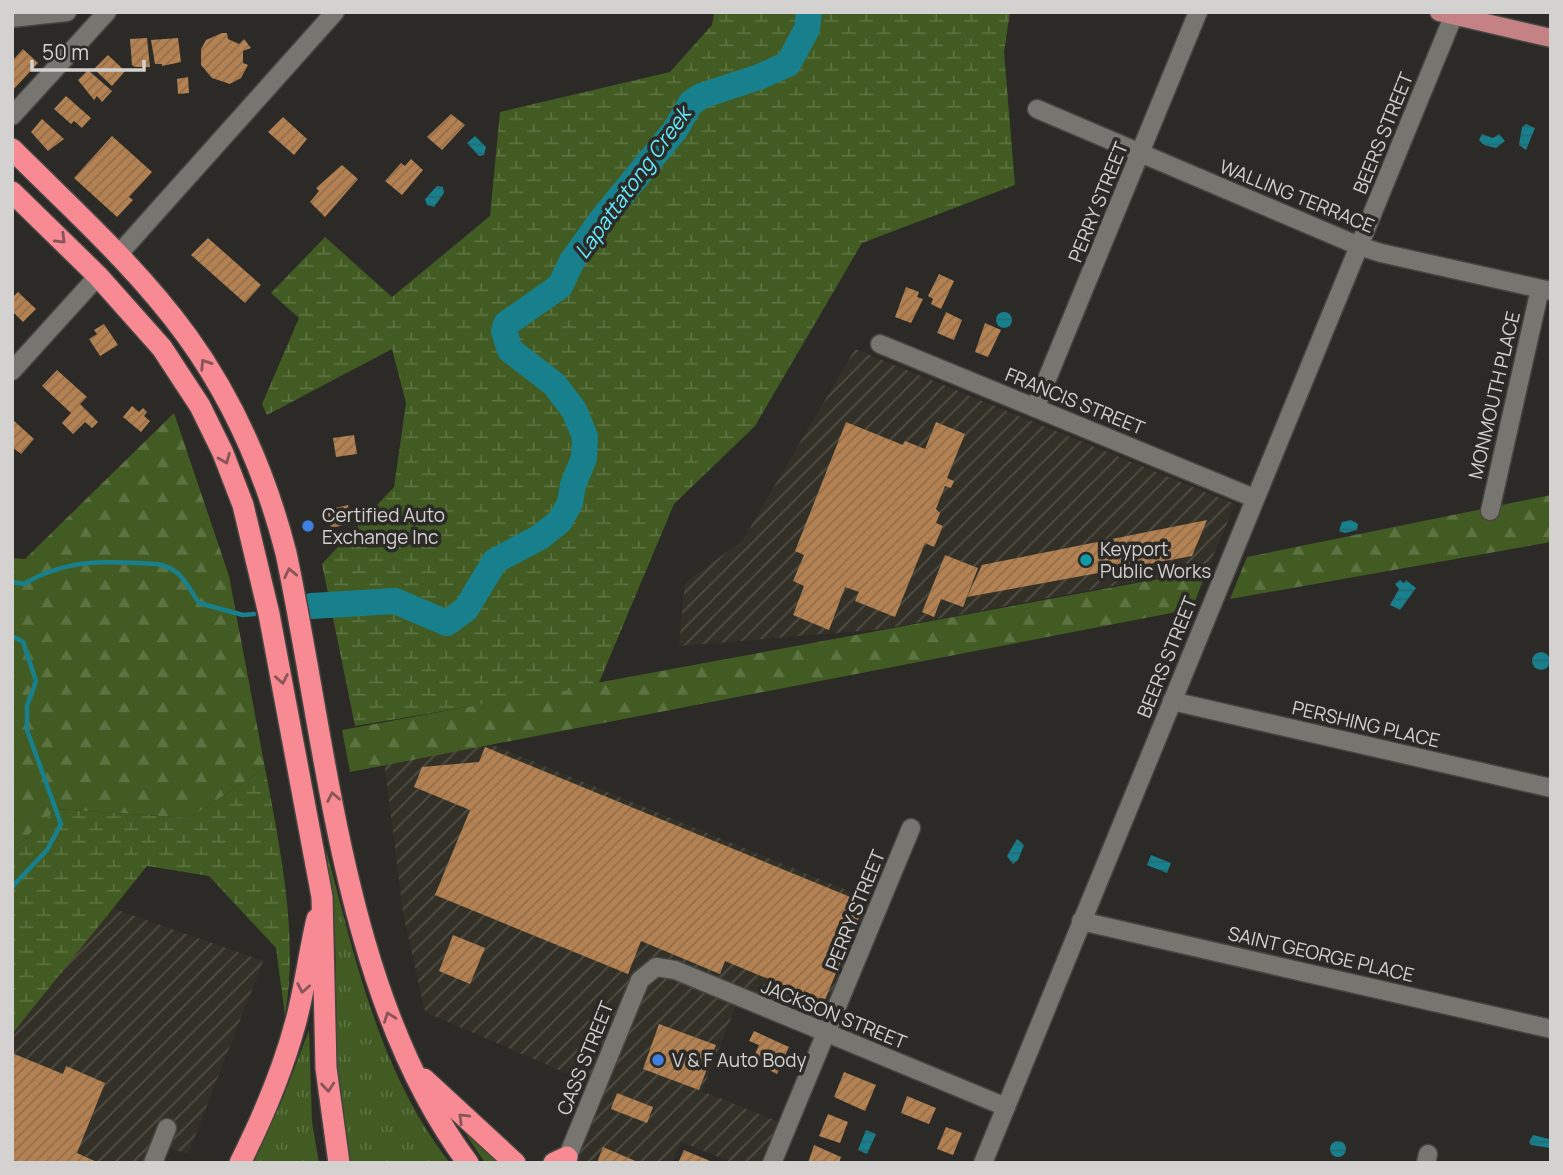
<svg xmlns="http://www.w3.org/2000/svg" width="1563" height="1175" font-family="Manrope,sans-serif">
<defs>
<pattern id="industrial-furrows" width="10" height="10" patternUnits="userSpaceOnUse" patternTransform="scale(1.75)"><rect width="10" height="10" fill="#333127"/><path d="M-1 1l2-2M0 10L10 0M9 11l2-2" fill="none" stroke="#504e45"/></pattern>
<pattern id="grass-tufts" width="24" height="20" patternUnits="userSpaceOnUse" patternTransform="scale(1.75)"><rect width="24" height="20" fill="#415b22"/><path d="M3 7l-1-3M5 7V3M7 7l1-3M15 17l-1-3M17 17v-4M19 17l1-3" fill="none" stroke="#5c7241"/></pattern>
<pattern id="forest-firs" width="22" height="20" patternUnits="userSpaceOnUse" patternTransform="scale(1.75)"><rect width="22" height="20" fill="#415b22"/><path d="M5 1l3.5 6h-7zM16 11l3.5 6h-7z" fill="#5c7241"/></pattern>
<pattern id="wetland-marsh" width="20" height="14" patternUnits="userSpaceOnUse" patternTransform="scale(1.75)"><rect width="20" height="14" fill="#415b22"/><path d="M1 5h8M5 5V1M11 12h8M15 12V8" fill="none" stroke="#5c7241"/></pattern>
<pattern id="water-rules" width="6" height="5" patternUnits="userSpaceOnUse" patternTransform="scale(1.75)"><rect width="6" height="5" fill="#18808d"/><path d="M0 2.5h6" fill="none" stroke="#266971"/></pattern>
<pattern id="building-hatch" width="6" height="6" patternUnits="userSpaceOnUse" patternTransform="scale(1.75)"><rect width="6" height="6" fill="#b48252"/><path d="M-1 1l2-2M0 6l6-6M5 7l2-2" fill="none" stroke="#916e4c"/></pattern>
</defs>
<rect width="100%" height="100%" fill="#2b2a26"/>
<g fill="url(#industrial-furrows)">
<path d="M855 349 1235 504 1208 568 883 629 679 646 685 583 743 540Z"/>
<path d="M488 743 880 904 822 1039 736 1005 702 1091 781 1123 763 1163H734L681 1142 672 1163H575L603 1089 425 1012 403 912 384 760Z"/>
<path d="M112 908 263 961 188 1154 162 1146 154 1163H12V1034Z"/>
</g>
<g fill="url(#grass-tufts)">
<path d="M326 849C355 958 379 1072 450 1163H351L338 1102 335 930Z"/>
<path d="M309 1030 312 1122 319 1163H253L283 1098Z"/>
<path d="M460 1125 503 1163H485Z"/>
</g>
<g fill="url(#forest-firs)">
<path d="M174 413 229 576 265 768 190 818 57 809 12 850V558L25 559Z"/>
<path d="M1551 495V542L1230 599 1247 557Z"/>
<path d="M1207 570 1192 609 350 772 342 730Z"/>
</g>
<g fill="url(#wetland-marsh)">
<path d="M714 12H1010L1004 52 1015 185 862 243 755 426 674 504 598 685 355 726 322 564 394 487 406 403 392 349 267 415 262 404 299 318 271 293 325 237 392 297 490 216 500 112 670 72 712 25Z"/>
<path d="M265 768C280 849 299 934 285 1016L276 948 209 876 147 866 12 1034V850L57 809 190 818Z"/>
</g>
<g fill="url(#water-rules)">
<path d="M1526 124 1535 128 1526 150 1519 145 1522 127Z"/>
<path d="M1482 134 1493 138 1499 134 1505 141 1496 148 1484 145 1479 140Z"/>
<path d="M475 136 486 147 484 155 479 156 467 143Z"/>
<path d="M437 186 443 187 444 193 434 207 427 205 425 199Z"/>
<circle cx="1004" cy="320" r="8"/>
<path d="M1351 520 1358 524 1357 530 1345 533 1339 531 1342 522Z"/>
<path d="M1400 580 1404 583 1406 580 1416 588 1400 610 1390 605 1399 589 1395 584Z"/>
<circle cx="1541" cy="661" r="9"/>
<path d="M1017 839 1024 845 1018 860 1013 864 1007 856Z"/>
<path d="M1151 855 1171 863 1167 873 1147 865Z"/>
<path d="M866 1130 876 1134 867 1154 858 1150Z"/>
<path d="M1533 1135 1549 1139 1550 1148 1531 1145 1529 1142Z"/>
<circle cx="1338" cy="1149" r="8"/>
</g>
<g fill="none" stroke-linecap="round" stroke-linejoin="round">
<g stroke="#18808d" stroke-width="4.5">
<path d="M12 582 24 584C66 558 109 561 157 564 181 568 186 584 199 603L243 615 254 614"/>
<path d="M12 636 23 642 36 681 27 706V730L61 824 47 850 12 887"/>
</g>
<path stroke="#18808d" stroke-width="26" d="M311 606 395 601 447 623 466 609 495 561 540 537 560 521 570 503 573 485 584 458 585 437 574 410 554 384 510 350 504 331 506 324 560 286 572 261 602 219 675 130 691 103 701 96 759 77 788 64 807 29 809 12"/>
</g>
<g fill="url(#building-hatch)">
<path d="M222 33H227L228 39 239 44 244 39 251 48 243 51V63L248 65 241 78 230 84 212 78 201 65V49L206 40Z"/>
<path d="M147 38 150 67H135L132 65 130 39Z"/>
<path d="M178 38 181 62 162 66V64H155L151 40Z"/>
<path d="M23 49 38 63 12 91V61Z"/>
<path d="M108 55 125 71 112 86 94 69Z"/>
<path d="M88 70 112 91 102 102 97 96 94 100 78 80Z"/>
<path d="M188 77 189 93 178 94 177 79Z"/>
<path d="M66 96 91 118 82 128 74 121 71 124 54 109Z"/>
<path d="M451 114 465 125 442 150 427 137Z"/>
<path d="M283 117 307 139 294 155 268 132Z"/>
<path d="M42 119 64 139 48 151 31 132Z"/>
<path d="M112 136 152 172 129 197 133 200 117 217 74 178Z"/>
<path d="M411 159 423 170 402 195 385 181 401 163 405 166Z"/>
<path d="M342 165 358 179 325 217 310 202 319 191 316 188Z"/>
<path d="M208 238 261 285 245 303 191 255Z"/>
<path d="M939 274 954 281 941 309 931 304 933 299 928 296Z"/>
<path d="M906 287 919 292 917 297 923 299 911 323 895 317Z"/>
<path d="M18 292 36 309 23 322 12 311V298Z"/>
<path d="M946 312 962 320 954 340 937 333Z"/>
<path d="M985 323 1001 330 988 357 975 352Z"/>
<path d="M104 324 118 345 100 356 89 339 97 334 94 330Z"/>
<path d="M57 370 87 397 80 404 98 422 92 428 85 422 73 434 62 423 71 413 42 386Z"/>
<path d="M132 406 139 412 143 408 147 412 144 416 150 421 141 432 123 417Z"/>
<path d="M12 419 34 439 21 454 12 447Z"/>
<path d="M846 422 903 445 905 441 925 449 936 422 965 434 947 478 954 481 951 488 945 486 936 509 940 513 936 523 943 526 934 547 925 543 895 617 855 601 859 592 845 587 829 630 793 615 804 586 793 581 804 555 795 551Z"/>
<path d="M354 435 357 454 336 457 333 438Z"/>
<path d="M348 505 352 523 331 528 327 510Z"/>
<path d="M1207 520 1192 556 967 597 982 565Z"/>
<path d="M945 555 978 568 963 607 941 599 934 617 922 612Z"/>
<path d="M485 747 865 903 824 1002 725 961 720 974 641 941 628 974 435 895 470 810 414 787 422 767 479 762Z"/>
<path d="M453 935 485 948 470 984 439 971Z"/>
<path d="M659 1024 716 1045 699 1090 643 1069Z"/>
<path d="M754 1031 789 1047 777 1074 761 1066 762 1062 753 1058 759 1045 749 1041Z"/>
<path d="M12 1053 63 1074 66 1066 105 1083 77 1153 99 1163H12Z"/>
<path d="M844 1072 876 1085 865 1111 834 1097Z"/>
<path d="M617 1093 653 1107 647 1123 611 1109Z"/>
<path d="M907 1096 936 1108 929 1124 901 1113Z"/>
<path d="M828 1114 848 1122 840 1143 819 1136Z"/>
<path d="M946 1127 962 1133 953 1155 937 1149Z"/>
<path d="M814 1145 841 1157 839 1163H808Z"/>
<path d="M603 1147 640 1163H597Z"/>
<path d="M684 1150 715 1163H678Z"/>
</g>
<g fill="none" stroke-linecap="round" stroke-linejoin="round">
<g stroke="#454541" stroke-width="21">
<g id="minor">
<path d="M12 18 67 12"/>
<path d="M1037 109 1359 246 1381 253 1551 291"/>
<path d="M12 116 107 12"/>
<path d="M117 256 335 12"/>
<path d="M880 344 1254 498"/>
<path d="M12 371 98 276"/>
<path d="M1035 408 1198 12"/>
<path d="M1490 511 1540 289"/>
<path d="M1172 701 1551 788"/>
<path d="M1081 921 1551 1029"/>
<path d="M153 1163 167 1128"/>
<path d="M565 1163 640 980 656 967 675 970 1006 1107"/>
<path d="M772 1163 911 828"/>
<path d="M983 1163 1455 12"/>
<path d="M1426 1163 1428 1154"/>
</g>
</g>
<g stroke="#454541" stroke-width="21">
<path id="major" d="M1439 12 1551 38"/>
</g>
<g stroke="#454541" stroke-width="24">
<g id="highway">
<path d="M12 149C72 209 137 267 187 336 234 401 266 475 286 553 328 751 344 997 468 1163"/>
<path d="M12 192 98 276 162 348 200 406 223 453 243 505 269 614 322 897 326 1068 339 1163"/>
<path d="M424 1079 515 1163"/>
<path d="M240 1163C263 1117 283 1070 296 1021 305 987 309 953 317 919"/>
<path d="M554 1163 567 1157"/>
</g>
</g>
<use href="#minor" stroke="#767570" stroke-width="18"/>
<use href="#major" stroke="#c48285" stroke-width="18"/>
<use href="#highway" stroke="#f88a93" stroke-width="21"/>
</g>
<defs><path id="oneway-chevron" d="M-2-3.5L2.5 0L-2 3.5" fill="none" stroke-width="1.6" stroke-linecap="round" stroke-linejoin="round" transform="scale(1.75)"/></defs>
<g stroke="#875557">
<use href="#oneway-chevron" transform="translate(61 239) rotate(45)"/>
<use href="#oneway-chevron" transform="translate(205 364) rotate(-123)"/>
<use href="#oneway-chevron" transform="translate(225 459) rotate(68)"/>
<use href="#oneway-chevron" transform="translate(290 573) rotate(-102)"/>
<use href="#oneway-chevron" transform="translate(282 679) rotate(79)"/>
<use href="#oneway-chevron" transform="translate(333 797) rotate(-101)"/>
<use href="#oneway-chevron" transform="translate(303 988) rotate(101)"/>
<use href="#oneway-chevron" transform="translate(389 1017) rotate(-110)"/>
<use href="#oneway-chevron" transform="translate(328 1087) rotate(85)"/>
<use href="#oneway-chevron" transform="translate(463 1118) rotate(-136)"/>
</g>
<g fill="#3f7fe0" stroke="#2b2a26" stroke-width="2.5">
<circle cx="308" cy="526" r="7"/>
<circle cx="658" cy="1060" r="7"/>
</g>
<circle fill="#0f9aa8" stroke="#2b2a26" stroke-width="2.5" cx="1086" cy="560" r="7"/>
<g text-anchor="middle" stroke-width="7" stroke-linejoin="round" paint-order="stroke">
<g font-size="19" fill="#d3d2d0" stroke="#2b2a26">
<text transform="translate(1383 133) rotate(-68)" y="7">BEERS STREET</text>
<text transform="translate(1297 196) rotate(22)" y="7">WALLING TERRACE</text>
<text transform="translate(1098 202) rotate(-68)" y="7">PERRY STREET</text>
<text transform="translate(1494 395) rotate(-77)" y="7">MONMOUTH PLACE</text>
<text transform="translate(1075 401) rotate(22)" y="7">FRANCIS STREET</text>
<text transform="translate(1167 657) rotate(-68)" y="7">BEERS STREET</text>
<text transform="translate(1366 724) rotate(13)" y="7">PERSHING PLACE</text>
<text transform="translate(855 910) rotate(-68)" y="7">PERRY STREET</text>
<text transform="translate(1321 954) rotate(13)" y="7">SAINT GEORGE PLACE</text>
<text transform="translate(834 1014) rotate(22)" y="7">JACKSON STREET</text>
<text transform="translate(585 1058) rotate(-68)" y="7">CASS STREET</text>
</g>
<g font-size="19" fill="#d3d2d0" stroke="#2b2a26" text-anchor="start">
<text x="322" y="522">Certified Auto<tspan x="322" dy="22">Exchange Inc</tspan></text>
<text x="1100" y="556">Keyport<tspan x="1100" dy="22">Public Works</tspan></text>
<text x="672" y="1067">V &amp; F Auto Body</text>
</g>
<g font-size="21" font-style="italic" fill="#64eafd" stroke="#2b2a26">
<text transform="translate(633 183) rotate(-54)" y="7">Lapattatong Creek</text>
</g>
</g>
<rect width="1563" height="1175" fill="none" stroke="#d3d2d0" stroke-width="28"/>
<path d="M32 60v10h112v-10" fill="none" stroke="#d3d2d0" stroke-width="3.5"/>
<text x="42" y="60" font-size="21" fill="#d3d2d0" stroke="#2b2a26" stroke-width="5" paint-order="stroke">50 m</text>
</svg>
